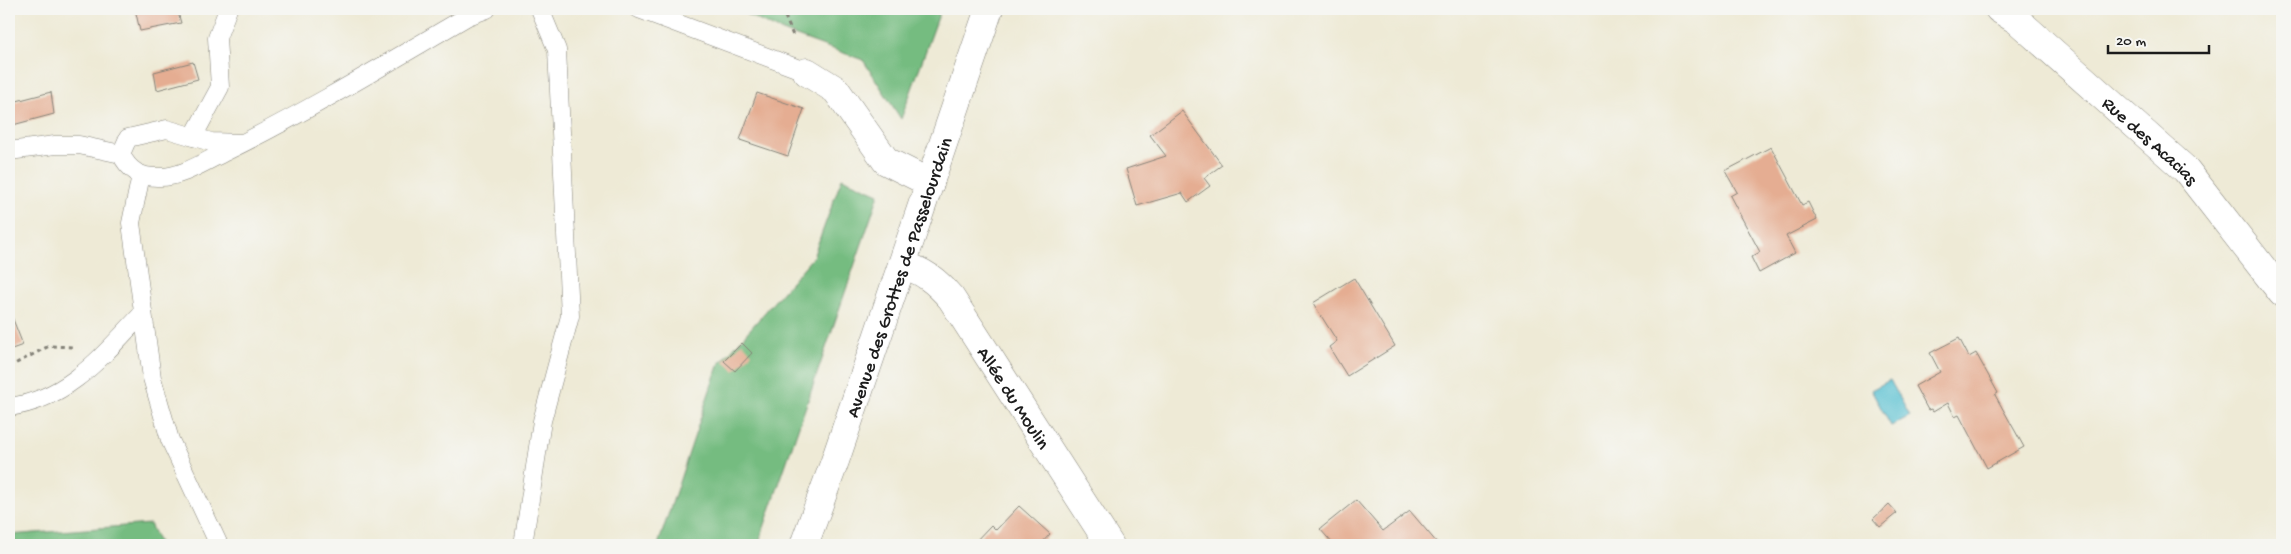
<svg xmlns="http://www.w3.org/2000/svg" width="2291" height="554" font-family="'Gochi Hand',sans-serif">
<rect width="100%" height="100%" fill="#f6f6f2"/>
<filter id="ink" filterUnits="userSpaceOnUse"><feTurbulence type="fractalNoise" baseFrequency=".02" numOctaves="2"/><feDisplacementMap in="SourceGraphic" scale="10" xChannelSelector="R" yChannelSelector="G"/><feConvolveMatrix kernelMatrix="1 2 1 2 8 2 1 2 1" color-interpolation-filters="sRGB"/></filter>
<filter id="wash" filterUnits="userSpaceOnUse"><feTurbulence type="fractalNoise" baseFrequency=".0096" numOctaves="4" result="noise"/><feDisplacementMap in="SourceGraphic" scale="20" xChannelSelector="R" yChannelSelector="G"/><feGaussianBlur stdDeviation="1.12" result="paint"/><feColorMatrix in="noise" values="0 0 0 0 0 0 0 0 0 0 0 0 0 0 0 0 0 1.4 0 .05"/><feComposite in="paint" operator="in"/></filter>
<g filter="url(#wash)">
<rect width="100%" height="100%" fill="#eeead6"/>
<g fill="#75bc80" stroke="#486c4e">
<path d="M735 9H941L901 119 863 60 777 29Z"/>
<path d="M842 178 879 194 758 545H658L718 366 813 257Z"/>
<path d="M150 524 160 545H9V535Z"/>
</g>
<path fill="#56c0d1" stroke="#396e76" d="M1890 380 1910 416 1891 426 1871 390Z"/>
<g id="blocks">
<g fill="#e5ad92">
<path d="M135 9H177L181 23 140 31Z"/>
<path d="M193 62 198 79 157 90 154 72Z"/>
<path d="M51 92 54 114 9 126V103Z"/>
<path d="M757 93 804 109 788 156 740 140Z"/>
<path d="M1182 111 1222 165 1204 178 1210 186 1188 202 1182 193 1137 206 1126 169 1166 156 1150 135Z"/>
<path d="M1771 147 1802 205 1808 202 1817 220 1786 236 1795 253 1759 273 1751 257 1760 252 1730 196 1737 192 1725 171Z"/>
<path d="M1354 278 1395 346 1347 376 1329 347 1337 341 1313 303Z"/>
<path d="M9 309 23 345 9 350Z"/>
<path d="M1959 338 1969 357 1976 353 1998 393 1995 395 2024 447 1987 468 1959 415 1955 417 1948 403 1933 412 1931 409 1928 410 1915 386 1940 372 1930 353Z"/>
<path d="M742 343 752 353 735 371 724 361Z"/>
<path d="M1356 500 1383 531 1410 511 1438 544 1334 545 1320 529Z"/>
<path d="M1889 504 1897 513 1880 527 1873 519Z"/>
<path d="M1019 506 1050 534 1040 545H972L991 525 996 530Z"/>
</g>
</g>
</g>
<g filter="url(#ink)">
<use href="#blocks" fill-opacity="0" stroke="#858379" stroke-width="1"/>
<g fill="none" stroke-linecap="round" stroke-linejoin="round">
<g stroke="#858379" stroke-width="19">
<g id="lane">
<path d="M639 9 807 72"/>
<path d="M193 137 220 87 217 38 228 9"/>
<path d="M241 143 211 142 167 129 128 138 121 154C129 171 141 178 160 177 183 177 207 160 227 151 310 110 389 62 468 16L487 9"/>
<path d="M9 151 55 145H79L121 154"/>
<path d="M141 175 131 223 152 378 170 440 219 545"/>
<path d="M9 407C69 399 103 355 143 313"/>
<path d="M523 545 542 421 570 316 557 50 540 9"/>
</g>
</g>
<g stroke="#858379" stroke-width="29">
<g id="street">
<path id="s1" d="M1999 9 2018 21 2186 170 2282 293"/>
<path d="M807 72 836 90 886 161 930 183"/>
<path id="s2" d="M902 265C923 270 937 282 951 298L1110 545"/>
<path id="s3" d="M804 545 835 461 989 9"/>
</g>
</g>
<g stroke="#858379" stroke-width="3" stroke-dasharray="4 4" stroke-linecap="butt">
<path d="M782 9 794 38"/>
<path d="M9 367 49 346 73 347"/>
</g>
<use href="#lane" stroke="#fff" stroke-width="18"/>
<use href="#street" stroke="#fff" stroke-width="28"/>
</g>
</g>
<g text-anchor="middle" stroke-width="4.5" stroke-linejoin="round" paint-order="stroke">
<g font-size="19" fill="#1c1c1c" stroke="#f6f6f2">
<text dy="7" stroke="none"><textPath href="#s1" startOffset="201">Rue des Acacias</textPath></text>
<text dy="7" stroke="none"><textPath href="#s3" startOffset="284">Avenue des Grottes de Passelourdain</textPath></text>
<text dy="7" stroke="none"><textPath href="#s2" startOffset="178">Allée du Moulin</textPath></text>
</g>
</g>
<rect width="2291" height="554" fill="none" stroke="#f6f6f2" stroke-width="30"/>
<path d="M2108 45v8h101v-8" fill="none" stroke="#1c1c1c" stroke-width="2.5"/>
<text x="2116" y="45" font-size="15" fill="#1c1c1c" stroke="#f6f6f2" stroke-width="4" paint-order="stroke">20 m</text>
</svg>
